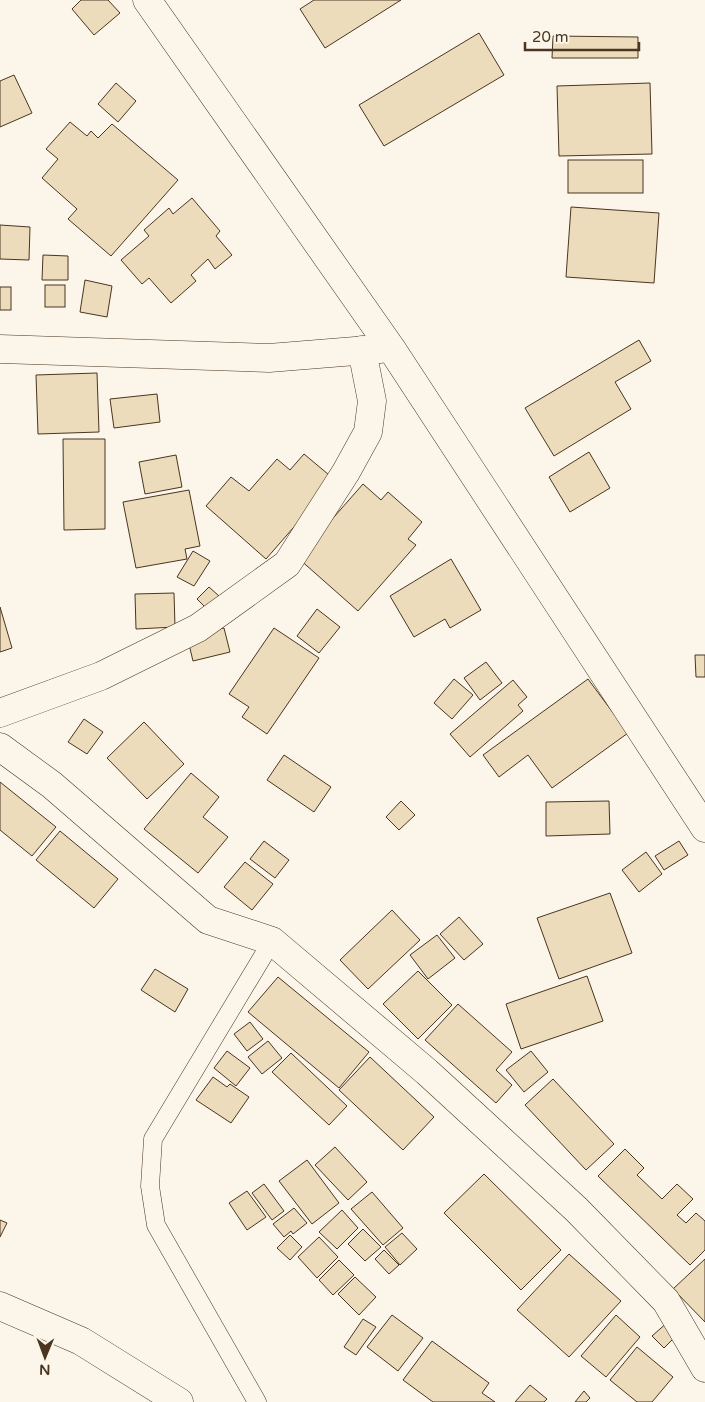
<svg xmlns="http://www.w3.org/2000/svg" width="705" height="1402" font-family="'Varela Round',sans-serif">
<rect width="100%" height="100%" fill="#fbf6e9"/>
<g fill="#ecdcbc" stroke="#4a3520">
<path d="M81 0H108L120 13 94 35 72 9Z"/>
<path d="M314 0H401L325 48 300 9Z"/>
<path d="M479 33 504 75 384 146 359 105Z"/>
<path d="M553 36 638 37V58H552Z"/>
<path d="M14 75 32 113 0 127V81Z"/>
<path d="M116 83 136 101 118 122 98 104Z"/>
<path d="M650 83 652 154 559 156 557 86Z"/>
<path d="M70 122 87 136 91 131 98 138 112 124 178 180 111 256 68 219 77 209 42 178 58 159 46 149Z"/>
<rect x="568" y="160" width="75" height="33"/>
<path d="M192 198 220 231 216 236 232 255 215 269 208 259 191 275 196 281 171 303 149 278 142 284 121 260 149 236 144 230 169 208 173 214Z"/>
<path d="M571 207 659 213 654 283 566 277Z"/>
<path d="M0 225 30 227 29 260 0 259Z"/>
<path d="M43 255 68 256V280H42Z"/>
<path d="M85 280 112 286 107 317 80 312Z"/>
<rect x="45" y="285" width="20" height="22"/>
<rect x="0" y="287" width="11" height="23"/>
<path d="M639 340 651 361 615 382 631 409 554 456 525 408Z"/>
<path d="M97 373 99 432 38 434 36 375Z"/>
<path d="M157 394 160 422 114 428 110 399Z"/>
<path d="M63 439H105V529L64 530Z"/>
<path d="M589 452 610 488 570 512 549 477Z"/>
<path d="M304 454 335 480 266 559 206 506 231 477 249 491 277 459 290 470Z"/>
<path d="M176 455 182 487 145 494 139 462Z"/>
<path d="M363 484 381 500 388 492 422 522 408 539 416 545 358 611 298 558Z"/>
<path d="M189 490 200 546 185 549 187 559 136 568 123 502Z"/>
<path d="M193 551 210 561 194 586 177 577Z"/>
<path d="M451 559 481 610 450 628 445 619 414 637 390 596Z"/>
<path d="M209 587 219 596 206 608 197 599Z"/>
<path d="M174 593 175 627 136 629 135 594Z"/>
<path d="M0 607 12 648 0 652Z"/>
<path d="M317 609 340 627 319 653 297 636Z"/>
<path d="M224 628 230 652 193 661 187 636Z"/>
<path d="M274 628 319 658 267 734 242 717 249 707 229 694Z"/>
<path d="M695 655H705V677H696Z"/>
<path d="M486 662 502 683 480 700 464 678Z"/>
<path d="M454 679 473 695 452 719 434 703Z"/>
<path d="M588 679 628 733 552 788 528 755 499 777 483 755Z"/>
<path d="M513 680 527 697 518 705 523 711 470 757 450 734Z"/>
<path d="M84 719 103 732 87 754 68 742Z"/>
<path d="M144 722 184 764 147 799 107 758Z"/>
<path d="M284 755 331 787 314 812 267 780Z"/>
<path d="M191 773 219 797 203 817 228 837 198 873 144 829Z"/>
<path d="M0 782 56 827 32 856 0 830Z"/>
<path d="M401 801 415 815 399 830 386 817Z"/>
<path d="M609 801 610 834 546 836V802Z"/>
<path d="M60 831 118 879 94 908 36 860Z"/>
<path d="M264 841 289 860 275 878 250 859Z"/>
<path d="M679 841 688 855 664 870 655 856Z"/>
<path d="M646 852 662 874 639 892 622 870Z"/>
<path d="M245 862 273 884 252 910 224 887Z"/>
<path d="M610 893 632 953 559 979 537 918Z"/>
<path d="M392 910 420 940 368 989 340 960Z"/>
<path d="M459 917 483 944 464 960 440 934Z"/>
<path d="M437 935 455 958 428 979 410 955Z"/>
<path d="M155 969 188 989 175 1012 141 990Z"/>
<path d="M418 971 452 1005 418 1039 383 1004Z"/>
<path d="M587 976 603 1021 521 1049 506 1004Z"/>
<path d="M278 977 369 1052 339 1088 248 1012Z"/>
<path d="M458 1004 512 1052 496 1070 512 1085 496 1103 425 1040Z"/>
<path d="M250 1022 263 1039 247 1051 234 1034Z"/>
<path d="M268 1041 282 1058 262 1074 248 1057Z"/>
<path d="M227 1051 250 1068 236 1086 214 1068Z"/>
<path d="M531 1051 548 1072 524 1092 506 1070Z"/>
<path d="M291 1053 347 1106 329 1125 272 1072Z"/>
<path d="M370 1057 434 1117 403 1150 339 1090Z"/>
<path d="M213 1077 227 1087 230 1084 249 1097 231 1123 196 1100Z"/>
<path d="M553 1079 614 1144 586 1170 525 1105Z"/>
<path d="M335 1147 367 1182 348 1200 315 1165Z"/>
<path d="M625 1149 644 1168 637 1175 662 1199 677 1184 693 1199 677 1215 686 1223 696 1213 705 1221V1250L690 1265 598 1176Z"/>
<path d="M307 1160 339 1203 312 1224 279 1181Z"/>
<path d="M484 1174 561 1250 521 1290 444 1213Z"/>
<path d="M264 1184 284 1211 272 1220 252 1193Z"/>
<path d="M247 1191 266 1217 247 1230 229 1203Z"/>
<path d="M372 1192 403 1228 383 1245 351 1209Z"/>
<path d="M294 1208 307 1223 293 1234 291 1231 284 1237 273 1224Z"/>
<path d="M342 1210 358 1228 337 1249 319 1232Z"/>
<path d="M0 1220 7 1223 0 1237Z"/>
<path d="M363 1229 381 1247 365 1261 348 1244Z"/>
<path d="M402 1233 417 1249 400 1265 385 1247Z"/>
<path d="M290 1235 302 1247 290 1260 277 1248Z"/>
<path d="M319 1237 338 1257 317 1278 298 1257Z"/>
<path d="M384 1250 399 1265 389 1274 375 1259Z"/>
<path d="M569 1254 621 1301 569 1357 517 1310Z"/>
<path d="M705 1259V1322L673 1289Z"/>
<path d="M339 1260 354 1275 333 1295 319 1280Z"/>
<path d="M355 1277 376 1297 359 1315 338 1294Z"/>
<path d="M392 1315 423 1338 398 1371 367 1347Z"/>
<path d="M616 1315 640 1337 606 1377 581 1356Z"/>
<path d="M363 1319 376 1327 356 1355 344 1347Z"/>
<path d="M669 1321 680 1332 664 1348 652 1336Z"/>
<path d="M432 1341 489 1383 482 1393 495 1402H433L403 1380Z"/>
<path d="M637 1347 673 1377 652 1402H637L610 1380Z"/>
<path d="M530 1385 547 1399 544 1402H515Z"/>
<path d="M584 1391 590 1398 586 1402H575Z"/>
</g>
<g fill="none" stroke-linecap="round" stroke-linejoin="round">
<g stroke="#4a3520" stroke-width="19">
<path id="lane" d="M257 1402 156 1225 150 1186 153 1139 272 941"/>
</g>
<g stroke="#4a3520" stroke-width="29">
<g id="street">
<path d="M147 0 391 348 705 828"/>
<path d="M0 349 269 358 380 349"/>
<path d="M0 713 101 676 198 628 287 564 346 472 368 432 372 401 362 350"/>
<path d="M0 747 52 785 208 920 272 941 427 1072 576 1209 666 1301 705 1368"/>
<path d="M0 1306 81 1341 179 1402"/>
</g>
</g>
<use href="#lane" stroke="#fbf6e9" stroke-width="18"/>
<use href="#street" stroke="#fbf6e9" stroke-width="28"/>
</g>
<g transform="translate(45 1357) rotate(181)" stroke="#fbf6e9" stroke-width="4" paint-order="stroke">
<path d="M0-4L9 19L0 12L-9 19Z" fill="#4a3520"/>
<text y="-8" font-size="14" font-weight="bold" text-anchor="middle" fill="#4a3520">N</text>
</g>
<path d="M525 42v8h114v-8" fill="none" stroke="#4a3520" stroke-width="2.5"/>
<text x="532" y="42" font-size="15" fill="#4a3520" stroke="#fbf6e9" stroke-width="4" paint-order="stroke">20 m</text>
</svg>
